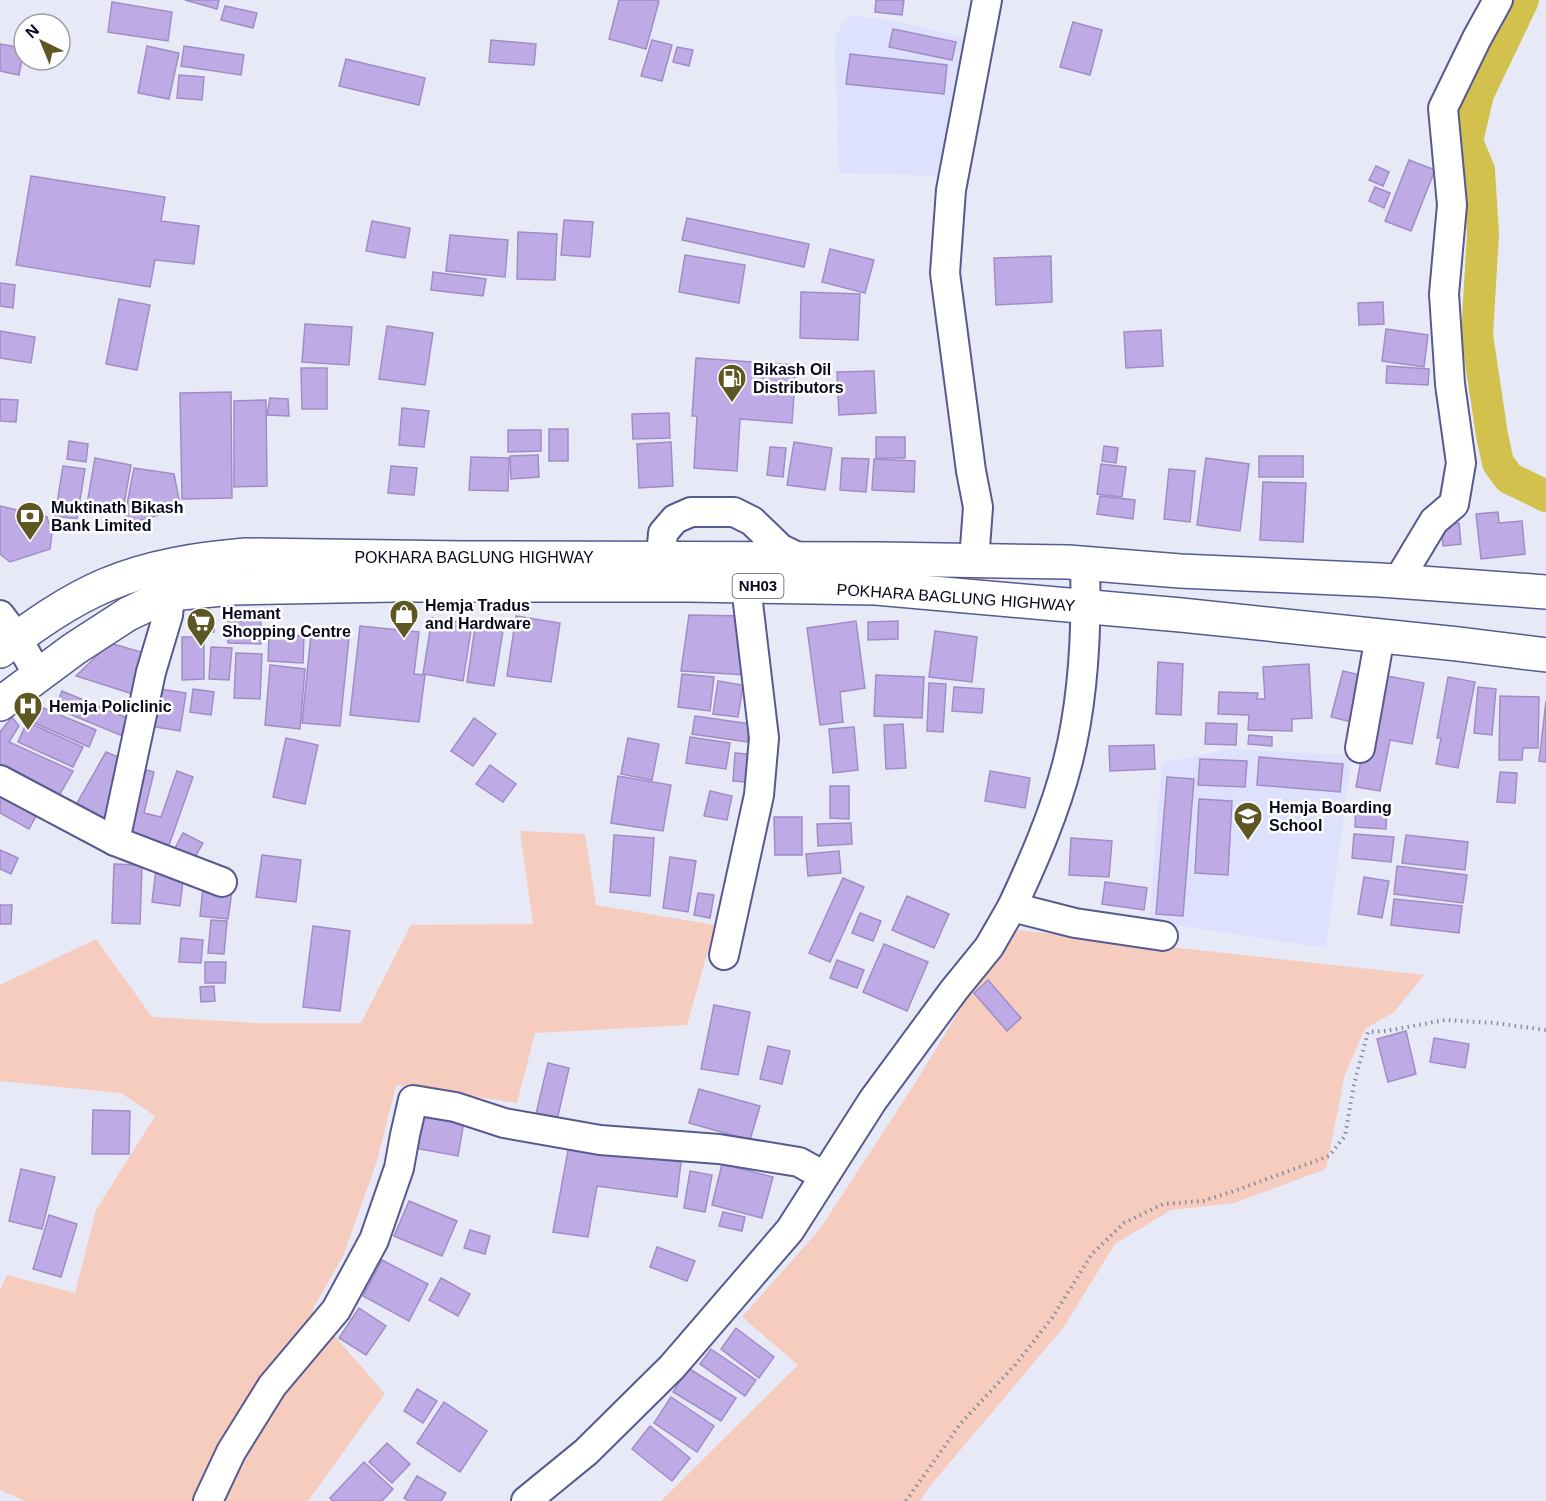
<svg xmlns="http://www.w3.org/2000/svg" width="1546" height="1501" font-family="Helvetica,sans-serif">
<rect width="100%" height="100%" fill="#e7e9f6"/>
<g fill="#dde1fd">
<path d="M849 15 895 21 973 40 948 176 839 173 835 36Z"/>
<path d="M1229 749 1352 755 1326 948 1149 921 1162 763Z"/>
</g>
<g fill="#f5ccbe">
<path d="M520 831 585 834 596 905 715 925 687 1025 535 1033 517 1103 396 1085 377 1161 343 1256 312 1310 385 1394 308 1501H25L0 1490V1290L7 1275 75 1293 96 1210 155 1116 121 1093 0 1081V985L96 939 152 1017 257 1023H361L411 925 533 924Z"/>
<path d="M1018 930 1424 975 1394 1012 1365 1029 1345 1074 1326 1169 1234 1203 1171 1210 1115 1244 1063 1328 930 1486 920 1501H661L798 1365 742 1317 820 1229 914 1085 964 1003Z"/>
</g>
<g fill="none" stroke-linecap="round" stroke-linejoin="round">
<path stroke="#d3c14d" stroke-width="32" d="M1523 0 1478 94 1467 141 1479 170 1483 234 1477 335 1492 435 1498 463 1509 478 1546 496"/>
</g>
<g fill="#beaae5" stroke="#a18dc6" stroke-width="1.5">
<path d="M185 0H219L217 9Z"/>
<path d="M619 0H654L659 1 646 49 609 39Z"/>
<path d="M876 0H904L902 15 875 12Z"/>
<path d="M112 2 172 12 168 41 108 32Z"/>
<path d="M225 6 257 13 253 28 221 20Z"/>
<path d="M1073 22 1102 30 1090 75 1060 67Z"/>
<path d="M893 29 956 42 952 60 889 47Z"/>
<path d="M491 40 536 44 534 65 489 62Z"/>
<path d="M652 40 672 45 662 81 641 76Z"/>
<path d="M0 44 24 48 19 75 0 71Z"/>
<path d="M147 46 179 53 169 99 138 93Z"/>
<path d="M184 46 244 55 241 75 181 66Z"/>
<path d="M677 47 693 50 689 66 673 62Z"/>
<path d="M850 54 947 65 944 94 846 84Z"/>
<path d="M346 59 425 78 419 105 339 86Z"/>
<path d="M179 75 204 77 202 100 177 98Z"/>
<path d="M1409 160 1435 170 1411 231 1385 221Z"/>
<path d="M1376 166 1389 172 1383 186 1369 180Z"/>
<path d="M31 176 165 197 161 221 199 226 194 264 155 260 150 287 16 265Z"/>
<path d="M1375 187 1390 193 1384 208 1369 201Z"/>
<path d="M687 218 809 244 804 267 682 240Z"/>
<path d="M564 220 593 222 590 257 561 255Z"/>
<path d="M372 221 410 228 405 258 366 251Z"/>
<path d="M518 232 557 234 555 280 517 279Z"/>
<path d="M450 235 508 240 505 277 446 271Z"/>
<path d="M830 249 874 260 865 293 822 282Z"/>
<path d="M685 255 745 265 739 303 679 292Z"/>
<path d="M1051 256 1052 302 996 305 994 258Z"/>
<path d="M433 272 486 279 483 296 431 290Z"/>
<path d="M0 283 15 285 13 308 0 306Z"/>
<path d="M801 292 860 294 858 340 800 338Z"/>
<path d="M119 299 150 305 137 370 106 364Z"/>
<path d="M1383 302 1384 324 1359 325 1358 303Z"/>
<path d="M305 324 352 327 349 365 302 362Z"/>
<path d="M387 326 433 333 425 385 379 379Z"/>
<path d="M1386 329 1428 335 1424 367 1382 361Z"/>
<path d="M1161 330 1163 366 1126 368 1124 332Z"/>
<path d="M0 331 35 337 31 363 0 358Z"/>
<path d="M696 358 796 365 792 423 740 419 737 471 694 468 697 416H692Z"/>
<path d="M1387 366 1429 369 1428 385 1386 383Z"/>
<path d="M301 368H327V409H302Z"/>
<path d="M874 371 876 413 839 415 837 372Z"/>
<path d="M231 392 232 498 182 499 180 393Z"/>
<path d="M270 398 288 399 289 416 267 415Z"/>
<path d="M0 399 18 400 16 422 0 421Z"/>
<path d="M266 400 267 486 234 487V401Z"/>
<path d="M402 408 429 411 424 447 399 445Z"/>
<path d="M669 413 670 438 633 439 632 414Z"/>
<rect x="549" y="429" width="19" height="32"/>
<path d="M508 430H541V451L508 452Z"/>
<rect x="876" y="437" width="29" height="21"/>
<path d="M69 441 88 444 86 462 67 459Z"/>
<path d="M671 442 673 486 639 488 637 444Z"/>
<path d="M794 442 832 448 825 490 787 485Z"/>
<path d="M1104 446 1118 448 1116 463 1102 461Z"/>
<path d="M770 447 786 448 783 477 767 475Z"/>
<path d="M538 455 539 477 511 479 510 456Z"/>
<rect x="1259" y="456" width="44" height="21"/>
<path d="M471 457 509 458 508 491 469 490Z"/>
<path d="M95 458 131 465 123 510 87 504Z"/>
<path d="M842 458 869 459 866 492 840 490Z"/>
<path d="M1206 458 1249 464 1240 531 1197 525Z"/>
<path d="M874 459 915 461 914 492 872 490Z"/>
<path d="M1101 464 1126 467 1122 497 1097 494Z"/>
<path d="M63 466 85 469 77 519 55 516Z"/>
<path d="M391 466 417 468 414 495 388 493Z"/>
<path d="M134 468 174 474 181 509 123 525Z"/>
<path d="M1169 469 1195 471 1190 522 1164 519Z"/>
<path d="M1263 482 1306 483 1303 542 1260 540Z"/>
<path d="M1100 496 1135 500 1133 519 1097 514Z"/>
<path d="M0 506 47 517 52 533 50 549 10 562 0 554Z"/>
<path d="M1498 512 1499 523 1522 521 1525 554 1481 559 1476 514Z"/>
<path d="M1459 523 1461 544 1443 546 1441 525Z"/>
<path d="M689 615 746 616V675L681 671Z"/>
<path d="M516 616 560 623 551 682 507 676Z"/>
<path d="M432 618 472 624 463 681 423 674Z"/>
<path d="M202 620H214V632H201Z"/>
<path d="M228 621H261V644L228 643Z"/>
<path d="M856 621 865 688 840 692 843 722 820 725 807 628Z"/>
<path d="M898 621V639L868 640V622Z"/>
<path d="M360 626 419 632 414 674 425 675 419 722 350 715Z"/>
<path d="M475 627 503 631 494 686 467 682Z"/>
<path d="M935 631 977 637 972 682 929 677Z"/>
<path d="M311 634 349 638 340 726 302 723Z"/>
<path d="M269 635 304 636 303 663 268 661Z"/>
<path d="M182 637H204V679L182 680Z"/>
<path d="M110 643 151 655 139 696 76 676Z"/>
<path d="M211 647 232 648 229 680 209 679Z"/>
<path d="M236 653 262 654 260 699 234 698Z"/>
<path d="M1158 662 1183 664 1181 715 1156 714Z"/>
<path d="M1309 664 1312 718 1292 719V731L1248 730 1249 715 1218 714 1219 692 1258 693 1257 699H1265L1263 667Z"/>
<path d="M270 665 305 669 300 729 265 725Z"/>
<path d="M1343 671 1368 677 1356 723 1331 717Z"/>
<path d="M682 674 714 677 710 711 678 707Z"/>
<path d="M1377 674 1424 683 1412 744 1390 740 1380 791 1356 787Z"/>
<path d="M876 675 924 677 922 718 874 716Z"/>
<path d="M1448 677 1475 682 1458 768 1436 764 1441 738H1437Z"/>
<path d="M718 681 743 685 738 717 713 714Z"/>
<path d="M929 683 946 684 943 732 927 731Z"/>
<path d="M954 687 984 689 982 713 952 711Z"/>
<path d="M1478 687 1496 689 1492 735 1474 733Z"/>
<path d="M155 688 186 693 180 731 149 726Z"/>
<path d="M193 689 214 692 211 715 190 712Z"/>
<path d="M62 691 137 722 130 739 55 708Z"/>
<path d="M1500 696 1539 697 1538 748H1523L1522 760H1499Z"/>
<path d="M1546 701V762L1539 761Z"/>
<path d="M29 702 96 730 89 747 23 718Z"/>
<path d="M695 716 750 724 747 742 692 734Z"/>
<path d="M12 717 19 726 9 742 73 771 56 801 0 774V732Z"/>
<path d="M474 718 496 734 473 766 451 751Z"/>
<path d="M27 722 83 747 73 767 18 742Z"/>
<path d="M1206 723 1237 724 1236 745 1205 744Z"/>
<path d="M903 724 906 768 886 769 884 725Z"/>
<path d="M854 727 858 770 833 773 829 729Z"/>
<path d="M1249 735 1272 737V746L1248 744Z"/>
<path d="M690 737 730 743 726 769 686 763Z"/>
<path d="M286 738 318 745 305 804 273 797Z"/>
<path d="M628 738 659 744 652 780 621 774Z"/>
<path d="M1154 745 1155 769 1110 771 1109 746Z"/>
<path d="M106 752 128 761 115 831 72 812Z"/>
<path d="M735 753 759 755 757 783 733 781Z"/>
<path d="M1259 757 1343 764 1340 792 1257 785Z"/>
<path d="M1200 759 1247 761 1245 787 1198 785Z"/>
<path d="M490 765 516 784 503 802 476 784Z"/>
<path d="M136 767 154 772 144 813 161 817 177 771 193 777 169 845 120 832Z"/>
<path d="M990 771 1030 778 1025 808 985 801Z"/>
<path d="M1500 772 1517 773 1515 803 1497 802Z"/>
<path d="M618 776 671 785 663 831 611 823Z"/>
<path d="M1167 777 1194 779 1183 916 1156 914Z"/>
<path d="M830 786H849V819L830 818Z"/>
<path d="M0 788 40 809 29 829 0 813Z"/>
<path d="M710 791 732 796 727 820 704 816Z"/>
<path d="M1199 799 1232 801 1228 875 1195 873Z"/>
<path d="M1356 803 1387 805 1386 829 1355 827Z"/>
<path d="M774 817H802V855H775Z"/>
<path d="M851 823 852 844 818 846 817 824Z"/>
<path d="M183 833 203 843 191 864 172 854Z"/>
<path d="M1354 834 1394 837 1391 862 1352 858Z"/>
<path d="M614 835 654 838 650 896 610 892Z"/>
<path d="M1406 835 1468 842 1465 870 1402 863Z"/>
<path d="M1071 838 1112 841 1109 877 1069 875Z"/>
<path d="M0 850 18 858 11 874 0 869Z"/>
<path d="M839 851 841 873 808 876 806 854Z"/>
<path d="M262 855 301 860 296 902 256 897Z"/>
<path d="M670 857 696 861 688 912 663 908Z"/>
<path d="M114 864 142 865 140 924 112 923Z"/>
<path d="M1397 866 1467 875 1463 903 1394 894Z"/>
<path d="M156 869 184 872 180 906 152 902Z"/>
<path d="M1364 877 1389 881 1382 918 1358 914Z"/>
<path d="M843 878 864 887 830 962 809 953Z"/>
<path d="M1105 882 1147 888 1144 910 1102 904Z"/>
<path d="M203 887 232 891 228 919 200 916Z"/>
<path d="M698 893 714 895 710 918 694 915Z"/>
<path d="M907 896 949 914 934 948 892 930Z"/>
<path d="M1394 899 1462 906 1459 933 1391 925Z"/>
<path d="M0 905H12L11 924H0Z"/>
<path d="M860 913 881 921 873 941 852 933Z"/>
<path d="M211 920 227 921 224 954 208 953Z"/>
<path d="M313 926 350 931 340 1011 303 1007Z"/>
<path d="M181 938 203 940 201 963 179 962Z"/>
<path d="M884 944 928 962 907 1011 863 992Z"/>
<path d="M837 960 864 970 857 988 830 978Z"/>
<path d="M205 962H226L225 983H205Z"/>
<path d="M988 980 1021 1018 1007 1031 974 993Z"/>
<path d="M214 986 215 1001 201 1002 200 987Z"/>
<path d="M714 1005 750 1012 738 1075 701 1069Z"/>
<path d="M1406 1031 1416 1074 1388 1082 1377 1039Z"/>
<path d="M1434 1038 1469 1044 1465 1068 1430 1062Z"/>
<path d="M768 1046 790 1051 782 1084 760 1079Z"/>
<path d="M548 1063 569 1068 557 1120 536 1114Z"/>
<path d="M699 1089 760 1106 750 1140 689 1123Z"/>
<path d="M93 1110 130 1111 129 1154H92Z"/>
<path d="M420 1113 464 1121 458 1156 414 1148Z"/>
<path d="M569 1145 681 1162 677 1197 597 1186 588 1237 553 1232Z"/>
<path d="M722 1164 773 1177 762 1218 712 1205Z"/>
<path d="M21 1169 55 1177 42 1229 9 1221Z"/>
<path d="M690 1171 712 1175 705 1212 684 1208Z"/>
<path d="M409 1201 457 1221 442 1256 394 1236Z"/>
<path d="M723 1212 745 1217 742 1231 719 1226Z"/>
<path d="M49 1215 77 1224 61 1277 33 1269Z"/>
<path d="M470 1230 490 1236 485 1254 464 1248Z"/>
<path d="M657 1247 695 1261 687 1281 650 1267Z"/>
<path d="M382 1260 428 1284 409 1321 363 1296Z"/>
<path d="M441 1278 470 1294 458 1316 429 1300Z"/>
<path d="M359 1308 386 1326 366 1355 339 1338Z"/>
<path d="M736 1328 774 1357 759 1378 721 1349Z"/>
<path d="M711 1349 756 1380 745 1396 700 1364Z"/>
<path d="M688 1368 736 1398 721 1421 673 1392Z"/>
<path d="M417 1389 437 1401 423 1423 404 1411Z"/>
<path d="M671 1397 714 1426 697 1452 654 1423Z"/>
<path d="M444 1402 487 1431 460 1472 417 1443Z"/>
<path d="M650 1426 690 1458 672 1481 632 1449Z"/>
<path d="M387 1443 410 1464 392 1483 369 1462Z"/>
<path d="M364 1462 393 1489 382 1501H333L330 1498Z"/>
<path d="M417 1476 446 1493 441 1501H409L404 1498Z"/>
</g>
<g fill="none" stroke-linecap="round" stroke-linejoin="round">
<g stroke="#565a8f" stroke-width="32">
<g id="minor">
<path d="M661 558 663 533 675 519 691 512H734L752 521 781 549 802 559"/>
<path d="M974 561 978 507 971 471 945 273 951 190 987 0"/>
<path d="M1398 581 1434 521 1454 504 1461 463 1450 384 1444 294 1452 205 1443 108 1477 38 1498 0"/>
<path d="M0 615 17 638 38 675"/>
<path d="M1360 748 1380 636"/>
<path d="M0 780 115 841 222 882"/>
<path d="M115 841 151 672 168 615 170 597"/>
<path d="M1012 907C1034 860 1055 812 1068 761 1084 697 1087 631 1085 565"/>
<path d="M724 955 759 795 764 738 746 586"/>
<path d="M208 1501 231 1452 272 1386 336 1310 374 1240 399 1168 405 1135 413 1100 455 1107 504 1123 600 1140 719 1149 799 1162 824 1176"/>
<path d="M526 1501 586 1452 672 1367 790 1230 873 1100 954 990 989 947 1012 907 1075 923 1163 936"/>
</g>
</g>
<g stroke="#565a8f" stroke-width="36">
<g id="highway">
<path d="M0 651C33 626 68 601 106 585 151 566 199 559 246 555L464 558 881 559 1068 562 1180 571 1380 580 1546 592"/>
<path d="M0 704 74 649 128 614 149 604 181 593 233 588 394 585H689L876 588 1181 615 1458 644 1546 655"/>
</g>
</g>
<path stroke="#8a8b9b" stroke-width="4" stroke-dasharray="1.5 4.5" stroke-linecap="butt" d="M906 1501 961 1423 1015 1365 1052 1318 1092 1254 1124 1223 1163 1204 1203 1201 1237 1190 1329 1156 1345 1136 1354 1084 1368 1032 1386 1031 1445 1020 1495 1023 1546 1030"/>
<use href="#minor" stroke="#fff" stroke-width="28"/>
<use href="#highway" stroke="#fff" stroke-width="33"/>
</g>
<defs>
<g id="fuel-pin" transform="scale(1.5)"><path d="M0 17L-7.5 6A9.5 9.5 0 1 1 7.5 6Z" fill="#5f5723" stroke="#fff"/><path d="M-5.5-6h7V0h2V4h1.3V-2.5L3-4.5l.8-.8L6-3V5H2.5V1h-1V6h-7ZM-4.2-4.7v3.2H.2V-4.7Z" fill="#fff"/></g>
<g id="bank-pin" transform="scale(1.5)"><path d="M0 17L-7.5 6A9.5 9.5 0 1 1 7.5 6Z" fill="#5f5723" stroke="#fff"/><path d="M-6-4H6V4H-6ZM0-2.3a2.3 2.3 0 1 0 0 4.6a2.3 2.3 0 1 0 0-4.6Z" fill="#fff"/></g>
<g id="shop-pin" transform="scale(1.5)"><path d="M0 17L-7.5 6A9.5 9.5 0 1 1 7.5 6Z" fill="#5f5723" stroke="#fff"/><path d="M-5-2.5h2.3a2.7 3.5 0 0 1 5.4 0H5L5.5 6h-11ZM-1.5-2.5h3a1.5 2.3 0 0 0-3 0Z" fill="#fff"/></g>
<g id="supermarket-pin" transform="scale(1.5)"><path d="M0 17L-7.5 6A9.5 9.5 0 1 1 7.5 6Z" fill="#5f5723" stroke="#fff"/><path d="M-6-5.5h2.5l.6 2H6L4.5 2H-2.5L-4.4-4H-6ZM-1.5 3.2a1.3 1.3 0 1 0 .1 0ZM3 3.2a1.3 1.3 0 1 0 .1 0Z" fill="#fff"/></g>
<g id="hospital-pin" transform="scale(1.5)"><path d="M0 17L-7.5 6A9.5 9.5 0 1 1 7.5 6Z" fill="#5f5723" stroke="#fff"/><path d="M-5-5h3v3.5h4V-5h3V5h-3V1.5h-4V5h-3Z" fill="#fff"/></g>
<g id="school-pin" transform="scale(1.5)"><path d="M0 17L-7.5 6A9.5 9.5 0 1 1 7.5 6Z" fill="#5f5723" stroke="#fff"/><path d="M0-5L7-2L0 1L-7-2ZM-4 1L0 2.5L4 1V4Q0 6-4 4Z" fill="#fff"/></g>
</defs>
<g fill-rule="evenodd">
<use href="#fuel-pin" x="732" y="378"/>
<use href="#bank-pin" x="30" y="516"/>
<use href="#shop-pin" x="404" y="614"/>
<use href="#supermarket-pin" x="201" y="622"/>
<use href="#hospital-pin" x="28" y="706"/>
<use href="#school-pin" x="1248" y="816"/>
</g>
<g text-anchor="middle" stroke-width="5" stroke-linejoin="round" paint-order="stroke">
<rect fill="#fff" stroke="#535362" stroke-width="1.5" x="732.5" y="574" width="51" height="24" rx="4.5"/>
<g font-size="15" font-weight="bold" fill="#09091e">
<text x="758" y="591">NH03</text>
</g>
<g font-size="16" font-weight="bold" fill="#09091e" stroke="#fff" text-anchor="start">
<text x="753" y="375">Bikash Oil<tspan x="753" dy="18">Distributors</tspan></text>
<text x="51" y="513">Muktinath Bikash<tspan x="51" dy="18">Bank Limited</tspan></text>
<text x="425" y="611">Hemja Tradus<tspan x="425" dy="18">and Hardware</tspan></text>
<text x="222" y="619">Hemant<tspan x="222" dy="18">Shopping Centre</tspan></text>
<text x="49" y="712">Hemja Policlinic</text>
<text x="1269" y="813">Hemja Boarding<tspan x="1269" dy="18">School</tspan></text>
</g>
<g font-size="16" fill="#09091e" stroke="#fff">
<text x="474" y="563">POKHARA BAGLUNG HIGHWAY</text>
<text transform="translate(956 597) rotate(4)" y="6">POKHARA BAGLUNG HIGHWAY</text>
</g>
</g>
<g transform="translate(42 42) rotate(317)"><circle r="28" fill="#ffffff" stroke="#9d9da5" stroke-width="1.5"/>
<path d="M0-4.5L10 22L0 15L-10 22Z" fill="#5f5723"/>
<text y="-9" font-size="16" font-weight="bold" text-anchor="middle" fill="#09091e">N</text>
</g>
</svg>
